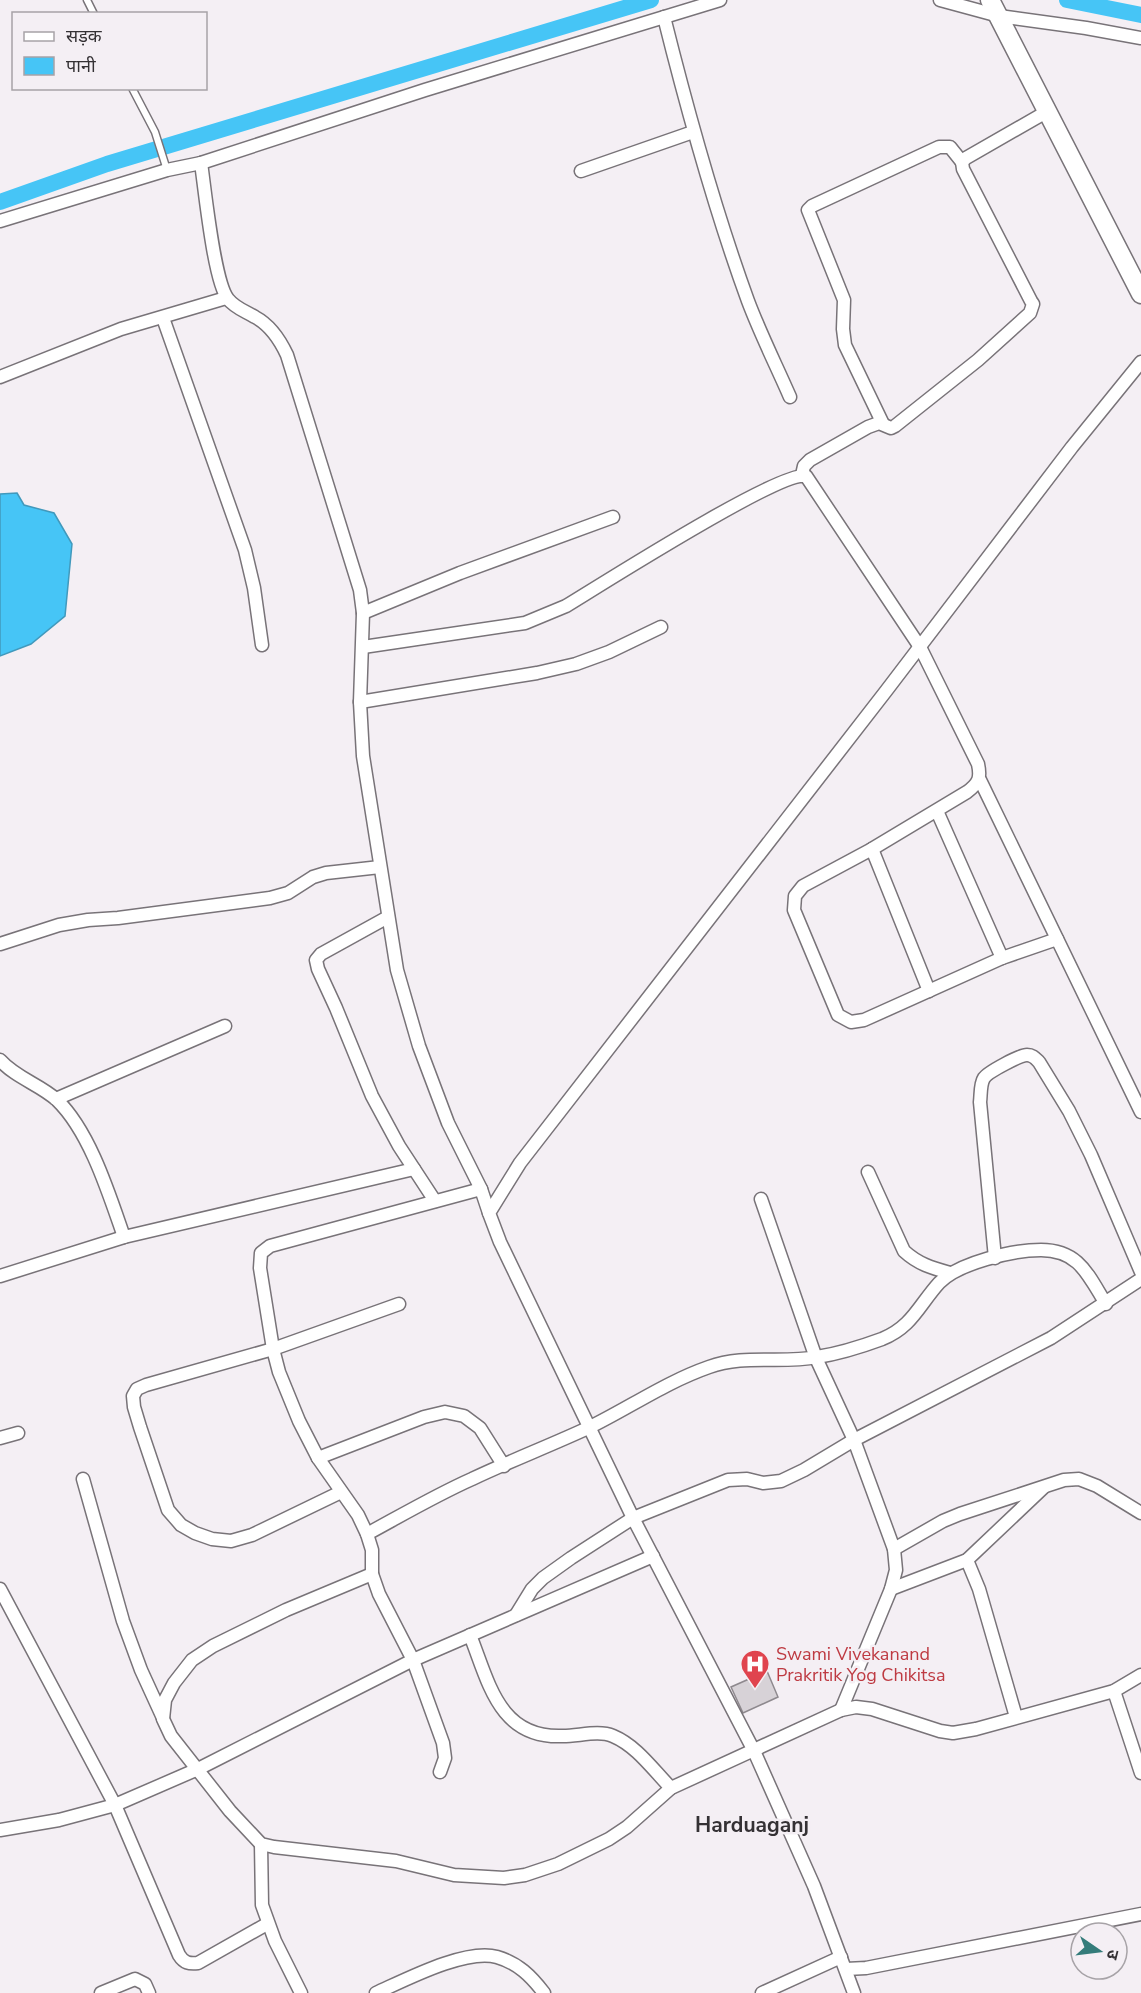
<svg xmlns="http://www.w3.org/2000/svg" width="1141" height="1993" font-family="'Nunito Sans','Noto Sans Devanagari',sans-serif">
<rect width="100%" height="100%" fill="#f4eff4"/>
<path fill="#46c5f6" stroke="#4199bc" stroke-width="1.5" d="M17 493 24 505 54 513 72 544 65 616 31 644 0 656V494Z"/>
<g fill="none" stroke-linecap="round" stroke-linejoin="round">
<g stroke="#46c5f6" stroke-width="16">
<path d="M1067 0 1141 15"/>
<path d="M0 202 107 164 651 0"/>
</g>
</g>
<path fill="#d7d2d7" stroke="#8e898e" stroke-width="1.5" d="M767 1671 778 1697 743 1713 731 1687Z"/>
<g fill="none" stroke-linecap="round" stroke-linejoin="round">
<g stroke="#787378" stroke-width="9">
<g id="lane">
<path d="M87 0 94 14"/>
<path d="M132 88 155 132 167 170"/>
</g>
</g>
<g stroke="#787378" stroke-width="15">
<g id="street">
<path d="M940 0 999 16 1086 28 1141 38"/>
<path d="M664 17C688 113 714 208 748 301 760 333 776 365 790 397"/>
<path d="M201 163C205 190 214 282 228 299 235 308 245 311 255 317 270 325 280 340 287 355L360 590 363 613 360 702 363 756 397 970 419 1046 448 1123 481 1189 489 1213"/>
<path d="M581 171 693 132"/>
<path d="M0 221 167 170 201 163 425 90 720 0"/>
<path d="M163 318 245 550 254 588 262 645"/>
<path d="M0 377 121 329 226 298"/>
<path d="M883 424 845 345 843 329 844 300 808 210 812 206 939 147H950L962 162"/>
<path d="M802 475 804 466 810 460 868 427 879 423 891 428 895 426 978 360 1030 313 1033 304 1031 301 963 169 962 162 966 158 1048 111"/>
<path d="M363 613 460 573 613 517"/>
<path d="M363 647 525 623 566 606C599 586 781 470 806 476L920 647 978 764C981 778 979 783 967 792L872 849 803 886 795 896 794 910 838 1015 851 1022 864 1020 1002 958 1057 939"/>
<path d="M360 702 537 673 576 664 609 652 661 627"/>
<path d="M980 780 1141 1112"/>
<path d="M937 811 1002 958"/>
<path d="M872 849 929 991"/>
<path d="M388 917 321 954 316 960 318 969 336 1008 372 1096 399 1146 435 1201"/>
<path d="M0 944 59 925 88 920 118 918 270 898 288 893 313 877 326 873 380 867"/>
<path d="M0 1060C16 1078 39 1084 57 1100 90 1132 109 1194 124 1237"/>
<path d="M56 1099 225 1026"/>
<path d="M868 1172 904 1251C918 1264 932 1268 950 1273"/>
<path d="M761 1199 816 1358 854 1440 894 1549 896 1570 891 1589 841 1710"/>
<path d="M995 1258 980 1102C981 1095 980 1084 984 1078 988 1072 1020 1055 1027 1055 1033 1055 1035 1058 1039 1062L1069 1111 1091 1155 1141 1272"/>
<path d="M0 1276 124 1237 414 1169"/>
<path d="M0 1438 18 1433"/>
<path d="M318 1458 424 1417 445 1412 464 1416 480 1428 504 1466"/>
<path d="M83 1479 123 1621 141 1670 163 1718"/>
<path d="M341 1492 252 1535 231 1541 212 1539 195 1533 181 1525 168 1510 140 1427 134 1407 133 1396 137 1389 146 1385 273 1349 399 1304"/>
<path d="M367 1534C402 1515 436 1495 472 1479 510 1461 549 1446 588 1428 629 1408 666 1382 709 1367 744 1354 781 1364 817 1357 837 1354 863 1346 882 1339 912 1327 919 1305 939 1283 958 1263 1013 1250 1041 1250 1079 1250 1088 1275 1106 1304"/>
<path d="M894 1549 943 1521 960 1514 1064 1480 1079 1479 1097 1486 1141 1513"/>
<path d="M967 1560 979 1589 1016 1717"/>
<path d="M372 1574 286 1610 213 1646 192 1660 174 1683 165 1700 163 1719 171 1736 230 1811 261 1844 274 1847 396 1861 454 1875 504 1878 525 1875 558 1864 609 1839 627 1827 671 1788 841 1710 856 1707 872 1709 940 1731 953 1733 976 1729 1114 1691 1141 1675"/>
<path d="M0 1589 115 1805 179 1955C184 1963 189 1964 198 1963L267 1924"/>
<path d="M891 1589 967 1560 1043 1488"/>
<path d="M516 1615 532 1589 543 1578 571 1558 633 1518 728 1480 747 1479 763 1483 781 1481 804 1470 854 1440 1051 1338 1141 1279"/>
<path d="M470 1635C489 1683 499 1739 563 1736 579 1736 599 1730 613 1736 637 1746 654 1771 671 1788"/>
<path d="M1114 1691 1141 1773"/>
<path d="M440 1772 445 1758 443 1743 413 1660 379 1594 372 1574V1550L367 1534 358 1515 318 1458 299 1421 279 1372 273 1349 260 1268 261 1253 270 1246 481 1189"/>
<path d="M0 1830 59 1820 115 1805 198 1769 413 1660 653 1556"/>
<path d="M261 1844 262 1905 275 1941 301 1993"/>
<path d="M846 1969 866 1968 1141 1914"/>
<path d="M101 1993 135 1979 145 1984 149 1993"/>
<path d="M376 1993C405 1980 466 1948 497 1957 518 1963 531 1976 544 1993"/>
<path d="M762 1993 841 1957"/>
<path d="M854 1993 814 1886 754 1751 633 1518 500 1242 489 1213 520 1163 886 691 1072 447 1141 362"/>
</g>
</g>
<g stroke="#787378" stroke-width="21">
<path id="secondary" d="M990 0 1141 294"/>
</g>
<use href="#lane" stroke="#fff" stroke-width="6"/>
<use href="#street" stroke="#fff" stroke-width="12"/>
<use href="#secondary" stroke="#fff" stroke-width="18"/>
</g>
<defs>
<g id="hospital-pin" transform="scale(1.5)"><path d="M0 17L-7.5 6A9.5 9.5 0 1 1 7.5 6Z" fill="#e0444e" stroke="#f4eff4"/><path d="M-5-5h3v3.5h4V-5h3V5h-3V1.5h-4V5h-3Z" fill="#fff"/></g>
</defs>
<g fill-rule="evenodd">
<use href="#hospital-pin" x="755" y="1664"/>
</g>
<g text-anchor="middle" stroke-width="5" stroke-linejoin="round" paint-order="stroke">
<g font-size="18" fill="#be3a42" stroke="#f4eff4" text-anchor="start">
<text x="776" y="1660">Swami Vivekanand<tspan x="776" dy="21">Prakritik Yog Chikitsa</tspan></text>
</g>
<g font-size="21" font-weight="bold" fill="#343134" stroke="#f4eff4">
<text x="752" y="1832">Harduaganj</text>
</g>
</g>
<rect x="12" y="12" width="195" height="78" fill="#f4eff4" stroke="#a7a3a7" stroke-width="1.5"/>
<rect x="24" y="32" width="30" height="9" fill="#ffffff" stroke="#a7a3a7" stroke-width="1.5"/>
<text x="66" y="42" font-size="18" fill="#343134">सड़क</text>
<rect x="24" y="57" width="30" height="18" fill="#46c5f6" stroke="#a7a3a7" stroke-width="1.5"/>
<text x="66" y="72" font-size="18" fill="#343134">पानी</text>
<g transform="translate(1099 1951) rotate(104)"><circle r="28" fill="#f4eff4" stroke="#a7a3a7" stroke-width="1.5"/>
<path d="M0-4.5L10 22L0 15L-10 22Z" fill="#347c7a"/>
<text y="-9" font-size="16" font-weight="bold" text-anchor="middle" fill="#343134">उ</text>
</g>
</svg>
